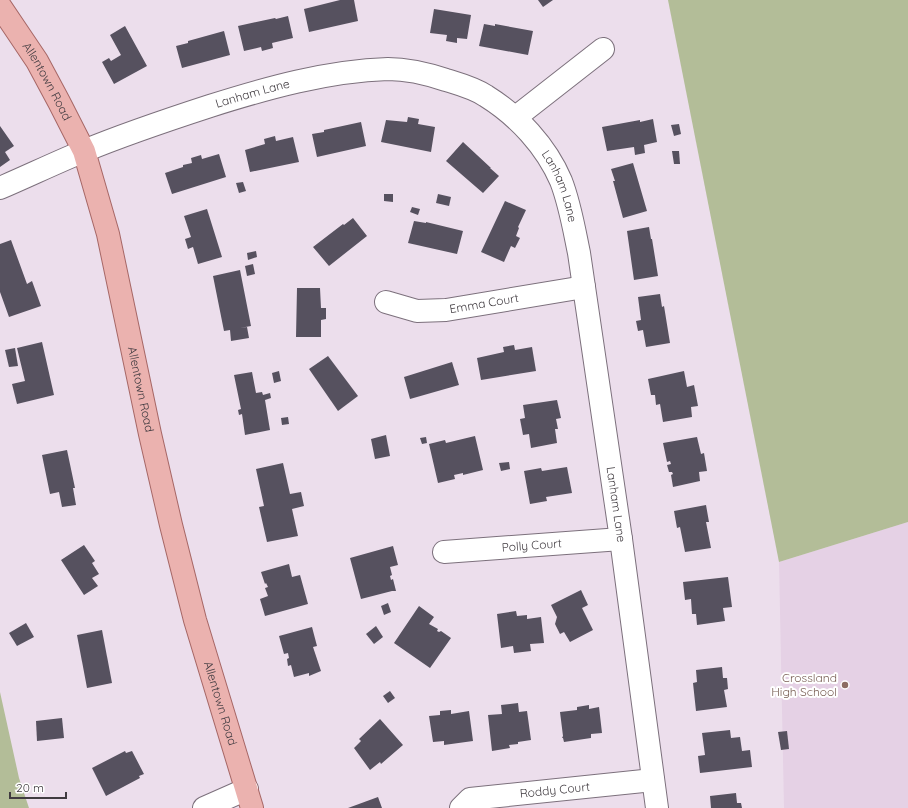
<svg xmlns="http://www.w3.org/2000/svg" width="908" height="808" font-family="Quicksand,sans-serif">
<rect width="100%" height="100%" fill="#ecdeec"/>
<path fill="#e5d1e5" d="M908 522V808H784L779 562Z"/>
<g fill="#b3bd98">
<path d="M668 0H908V522L779 562Z"/>
<path d="M0 692 19 778 29 808H0Z"/>
</g>
<g fill="#56515f">
<path d="M340 0H354L358 21 309 32 304 9Z"/>
<path d="M538 0H553L543 7Z"/>
<path d="M434 9 471 15 467 39 457 38V43L446 41 447 35 430 33Z"/>
<path d="M288 16 293 38 272 43 273 48 262 51 261 47 244 51 238 26 275 18 276 19Z"/>
<path d="M484 24 495 26V24L533 31 528 55 479 46Z"/>
<path d="M125 26 147 66 114 84 102 62 109 58 111 61 121 55 110 35Z"/>
<path d="M224 31 230 55 182 68 176 46 188 43V41Z"/>
<path d="M408 117 419 119 418 124 435 127 431 152 381 142 386 120 407 122Z"/>
<path d="M653 119 657 142 644 145 645 153 635 155 634 147 607 151 602 127 640 120V122Z"/>
<path d="M361 122 366 146 317 157 312 134 324 132V130Z"/>
<path d="M679 124 681 134 674 136 671 125Z"/>
<path d="M0 126 14 146 5 152 10 160 0 167Z"/>
<path d="M275 136 276 141 293 137 299 162 250 172 245 150 265 144 264 139Z"/>
<path d="M463 142 491 168H490L499 176 483 193 446 161Z"/>
<path d="M672 151H679L680 164H674Z"/>
<path d="M219 154 226 177 172 194 165 173 183 167V165L192 163 191 158 201 155 202 159Z"/>
<path d="M633 163 647 211 623 218 613 181H615L611 169Z"/>
<path d="M243 182 246 191 239 193 236 183Z"/>
<path d="M384 194H393V202L384 201Z"/>
<path d="M438 194 451 197 449 206 436 203Z"/>
<path d="M505 201 526 210 518 227 519 228 516 236 520 238 515 248 511 246 504 262 481 252Z"/>
<path d="M412 207 420 209 418 215 410 212Z"/>
<path d="M207 209 222 257 198 264 193 247 188 249 185 239 191 237 184 216Z"/>
<path d="M353 218 367 236 329 266 313 247 343 224 344 225Z"/>
<path d="M414 221 426 223V222L463 231 457 254 408 243Z"/>
<path d="M649 227 651 239H652L658 276 634 280 627 231Z"/>
<path d="M11 240 27 284 32 281 41 306 9 317 0 292V244Z"/>
<path d="M256 251 257 257 248 260 247 253Z"/>
<path d="M253 264 255 274 247 276 245 266Z"/>
<path d="M240 270 251 326 240 328 247 327 249 338 231 341 230 330 224 331 213 276Z"/>
<path d="M297 288H320L321 308H326V319L321 320V337H296Z"/>
<path d="M660 294 662 307 664 306 670 343 646 347 643 330 638 331 636 321 641 320 638 297Z"/>
<path d="M42 342 54 395 17 404 12 384 25 381 17 348Z"/>
<path d="M514 345 515 350 532 347 536 371 481 380 477 358 504 352 503 347Z"/>
<path d="M15 348 18 366 9 367 5 350Z"/>
<path d="M328 356 358 396 338 411 309 369Z"/>
<path d="M452 362 459 385 410 399 404 377Z"/>
<path d="M279 371 281 381 274 383 272 373Z"/>
<path d="M684 371 687 387 694 385 698 406 691 407 692 417 663 422 660 404 656 405 655 395H651L648 379Z"/>
<path d="M252 372 256 393 262 392 263 395 270 393 271 398 265 400 270 430 245 435 242 414 239 415 238 410 241 409 234 375Z"/>
<path d="M557 400 561 418 556 419 558 429H555L557 443 531 448 529 434 523 435 520 419 525 418 523 405Z"/>
<path d="M288 417 289 424 282 425 281 418Z"/>
<path d="M386 435 390 456 375 459 371 439Z"/>
<path d="M475 436 483 470 463 475V473L454 475 455 479 438 483 429 444 445 440 446 443Z"/>
<path d="M426 437 427 443 422 444 420 438Z"/>
<path d="M697 437 701 454 704 453 707 471 699 472 700 481 673 487 671 475 673 474 672 472H669L667 465 671 464 670 461 667 462 663 443Z"/>
<path d="M67 450 75 488H73L76 505 62 507 59 492 50 494 42 455Z"/>
<path d="M509 462 510 469 501 471 499 463Z"/>
<path d="M283 463 290 494 301 492 304 506 292 509 298 536 267 542 259 507 264 506 256 469Z"/>
<path d="M567 467 572 493 546 497 547 501 530 504 524 471 541 468 542 471Z"/>
<path d="M706 505 709 522H706L711 548 685 552 680 527 677 528 674 511Z"/>
<path d="M84 545 95 561 92 563 99 574 92 578 98 586 84 595 61 560Z"/>
<path d="M393 546 398 565 390 567 392 575 390 576 391 580 393 579 396 591H392L361 599 350 558Z"/>
<path d="M289 564 292 577 300 575 308 604 265 616 260 599 268 596 265 588 268 587 266 583 265 584 261 572Z"/>
<path d="M728 577 732 607 723 608 725 621 697 625 696 614H692L691 599 685 600 683 582Z"/>
<path d="M581 590 588 605 582 608 593 630 570 642 564 632 560 634 555 624 557 617 551 605Z"/>
<path d="M388 603 391 612 384 615 381 606Z"/>
<path d="M419 606 434 617 429 624 438 629 437 631 439 632 441 631 451 638 430 668 394 643Z"/>
<path d="M516 611 517 616 527 615V619L541 617 544 643 530 644 531 651 514 653 513 646 501 648 497 614Z"/>
<path d="M26 623 34 637 17 646 9 633Z"/>
<path d="M376 626 383 637 374 644 366 634Z"/>
<path d="M312 627 317 646 313 647 321 671 309 676V673L294 677 291 665 288 666 287 659 289 658 288 653 284 654 279 636Z"/>
<path d="M102 630 112 683 87 688 77 635Z"/>
<path d="M722 667 723 678H727L728 689 724 690 727 707 696 711 693 683 697 682 696 670Z"/>
<path d="M390 691 395 698 388 703 383 696Z"/>
<path d="M518 703 519 712 527 711 531 740 518 742V744L509 745 510 748 492 751 488 715 502 714 501 705Z"/>
<path d="M589 705V709L599 707 602 733 591 734V738L564 742 563 738H562L563 736 560 712 577 710V707Z"/>
<path d="M451 710V714L469 711 473 741 444 745V741L433 742 429 716 440 715V711Z"/>
<path d="M62 718 64 738 37 741 36 721Z"/>
<path d="M380 719 403 745 381 764 380 762 370 770 354 748 361 741 359 739Z"/>
<path d="M730 730 731 738 740 737 742 751 750 750 752 767 700 773 698 756 705 755 702 733Z"/>
<path d="M787 731 789 749 781 750 778 732Z"/>
<path d="M125 751 126 753 132 751 144 774 139 776 140 778 106 796 92 768Z"/>
<path d="M736 793 737 803H741L742 808H711L710 796Z"/>
<path d="M378 797 382 808H348Z"/>
</g>
<g fill="none" stroke-linecap="round" stroke-linejoin="round">
<g stroke="#7c707c" stroke-width="24">
<g id="minor">
<path d="M516 117 603 49"/>
<path id="s1" d="M0 188C28 176 55 163 84 151 125 134 167 120 210 106 267 88 327 71 388 69 407 69 428 74 446 80 459 84 474 88 486 96 518 116 546 146 561 181 570 204 574 229 579 253L621 539 657 808"/>
<path id="s2" d="M386 302 417 311 446 310 584 287"/>
<path id="s3" d="M444 552 621 539"/>
<path d="M204 808 247 789"/>
<path id="s4" d="M461 808 470 799 653 780"/>
</g>
</g>
<g stroke="#a66766" stroke-width="24">
<g id="major">
<path id="s5" d="M0 6 37 61 59 102 84 151 108 234 150 434 171 525 195 620 252 808"/>
</g>
</g>
<use href="#minor" stroke="#fff" stroke-width="22"/>
<use href="#major" stroke="#ebb2af" stroke-width="22"/>
</g>
<circle fill="#8d6e63" stroke="#fff" stroke-width="1.5" cx="845" cy="685" r="4"/>
<g text-anchor="middle" stroke-width="4" stroke-linejoin="round" paint-order="stroke">
<g font-size="12" fill="#403b40" stroke="#fff">
<text dy="4" stroke="none"><textPath href="#s5" startOffset="89">Allentown Road</textPath></text>
<text dy="4" stroke="none"><textPath href="#s1" startOffset="270">Lanham Lane</textPath></text>
<text dy="4" stroke="none"><textPath href="#s1" startOffset="630">Lanham Lane</textPath></text>
<text dy="4" stroke="none"><textPath href="#s2" startOffset="100">Emma Court</textPath></text>
<text dy="4" stroke="none"><textPath href="#s5" startOffset="413">Allentown Road</textPath></text>
<text dy="4" stroke="none"><textPath href="#s1" startOffset="954">Lanham Lane</textPath></text>
<text dy="4" stroke="none"><textPath href="#s3" startOffset="88">Polly Court</textPath></text>
<text dy="4" stroke="none"><textPath href="#s5" startOffset="737">Allentown Road</textPath></text>
<text dy="4" stroke="none"><textPath href="#s4" startOffset="98">Roddy Court</textPath></text>
</g>
<g font-size="12" fill="#785e54" stroke="#fff" text-anchor="end">
<text x="837" y="682">Crossland<tspan x="837" dy="14">High School</tspan></text>
</g>
</g>
<path d="M10 792v6h56v-6" fill="none" stroke="#403b40" stroke-width="2"/>
<text x="16" y="792" font-size="12" fill="#403b40" stroke="#ffffff" stroke-width="3" paint-order="stroke">20 m</text>
</svg>
